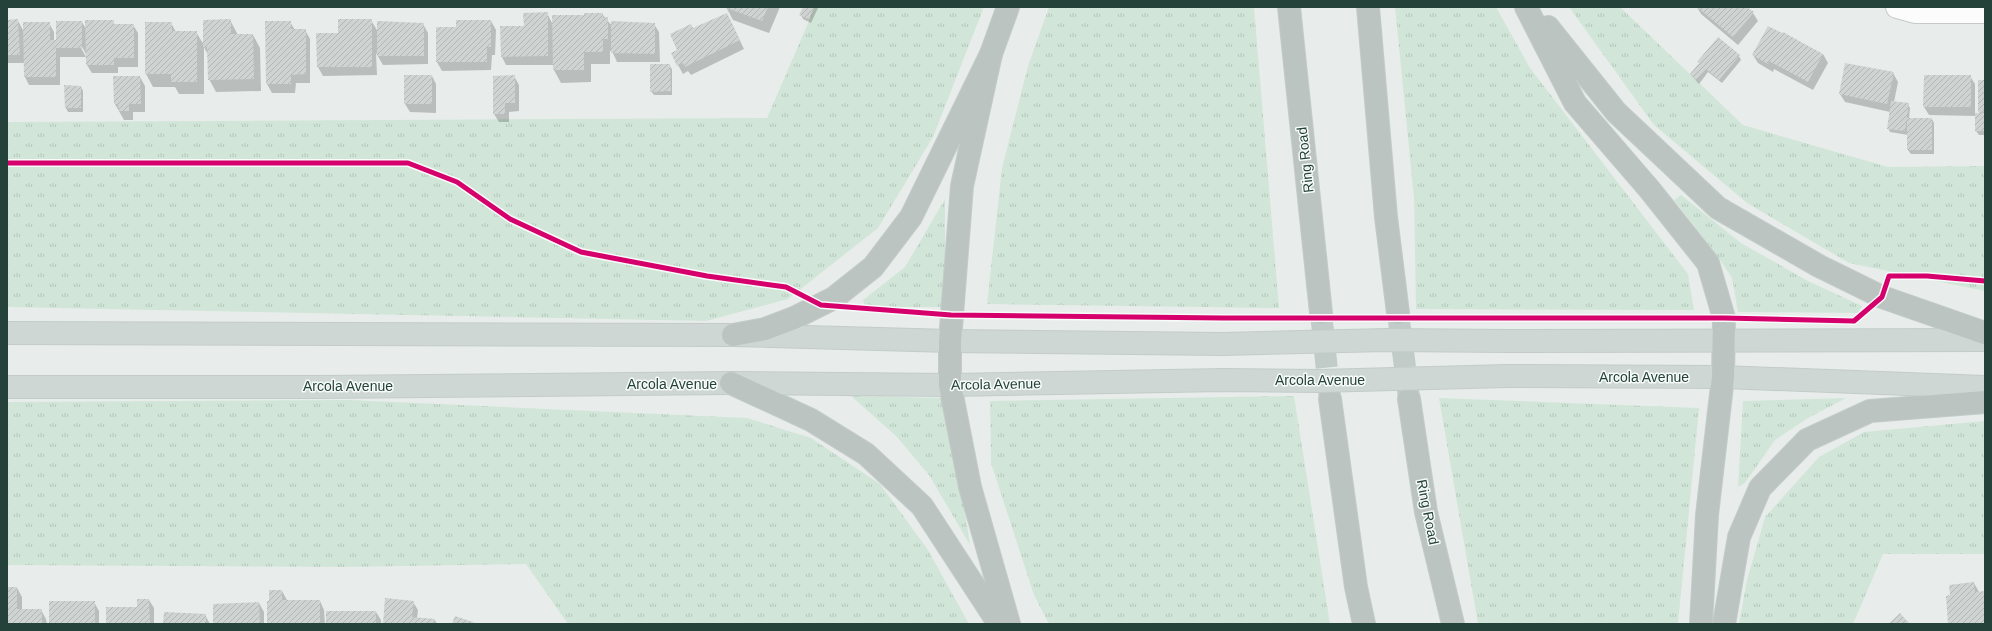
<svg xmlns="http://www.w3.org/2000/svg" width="1992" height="631" font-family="Helvetica,sans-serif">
<defs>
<pattern id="grass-tufts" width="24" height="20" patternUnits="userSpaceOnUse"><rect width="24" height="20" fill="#d1e6d8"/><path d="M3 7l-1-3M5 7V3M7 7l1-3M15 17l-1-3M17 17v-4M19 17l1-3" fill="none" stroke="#b3c6ba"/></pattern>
<pattern id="building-hatch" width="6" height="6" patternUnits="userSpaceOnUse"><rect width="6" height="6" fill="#cfd4d2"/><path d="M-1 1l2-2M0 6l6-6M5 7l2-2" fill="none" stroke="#b2b7b5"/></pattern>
</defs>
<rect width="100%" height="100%" fill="#e8edeb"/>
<g fill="url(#grass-tufts)">
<path d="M815 7H984L933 137 878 228 788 299 706 321 7 307V122L767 118Z"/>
<path d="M1049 7H1254L1279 308 987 304 1002 168 1028 66Z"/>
<path d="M1395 7H1496L1530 68 1688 274 1694 310 1416 309 1414 198Z"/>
<path d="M1569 7H1620L1743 125 1888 167 1985 166V291L1849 263 1747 203 1654 125Z"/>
<path d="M1681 195 1741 243 1808 281 1862 306 1858 313 1738 312 1732 278 1716 254 1674 200Z"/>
<path d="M945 199V307H865L863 300 905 267Z"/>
<path d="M851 396 948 398 970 545 929 475 896 436Z"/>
<path d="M1294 396 1330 624H1049L1034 595 991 463 990 401Z"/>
<path d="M1439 398 1699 408 1678 624H1478Z"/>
<path d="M1846 398 1808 418 1775 440 1745 483 1738 487 1743 401Z"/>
<path d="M350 400 747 418 811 438 880 484 928 550 969 624H568L526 564 346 567 7 565V402Z"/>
<path d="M1985 421V554H1883L1853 624H1739L1747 580 1765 517 1819 457 1864 432Z"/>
</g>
<g fill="#0003">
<path d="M726 7H780L769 33 733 20Z"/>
<path d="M804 7 818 8 811 23 803 19 801 15Z"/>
<path d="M1697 7H1746L1753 13 1758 21 1738 45 1701 14Z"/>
<path d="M547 13 553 25 602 14 612 26 654 24 659 32 660 62H617L612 51H610V64H591V82L561 83 554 70V65H506L502 57 525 27Z"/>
<path d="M727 14 744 49 691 75 688 71 683 74 678 65 693 30Z"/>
<path d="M230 20 238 35H253L260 48 261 91 216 92 209 79 208 55 204 47V94H179L175 87H153L146 74V23H171L176 32H196L204 45Z"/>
<path d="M371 20 378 32 423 24 428 33V64L383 65 376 53 377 75 323 76 318 67 317 34H339Z"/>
<path d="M7 21H18L24 32 49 23 54 32V41H57L82 22 86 29 113 21 115 25H133L138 33V67H118V73H92L87 65 86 54 80 43 79 44 86 57H60V85H29L25 77 24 63H7Z"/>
<path d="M491 21 496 30 495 55H492L491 70 442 71 437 62V28H457Z"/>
<path d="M266 22H290L295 30H305L310 39V83H296L295 93H272L267 84Z"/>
<path d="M1823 54 1828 63 1813 90 1774 69 1773 72 1758 63 1753 55Z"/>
<path d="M1739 56 1741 60 1722 83 1708 72 1699 84 1691 75Z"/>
<path d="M669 65 672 69V95H654L651 91Z"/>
<path d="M1893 73 1898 82 1894 102 1908 104 1910 108 1909 119H1932L1934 123V154H1911L1908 150V135L1890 132 1888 128 1890 112 1845 102 1840 94Z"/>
<path d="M432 76 436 84V113L410 112 405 104Z"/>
<path d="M514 76 519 85V111L509 112V122H499L494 114Z"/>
<path d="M1970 76 1975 84V114H1981L1979 112 1985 81V135H1979L1976 131V116L1929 115 1924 107Z"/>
<path d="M114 77H140L145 86V112H133V120H124L115 104Z"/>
<path d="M81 87 83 91V112H68L66 108Z"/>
<path d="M1974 583 1979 592H1985V624H1949L1952 596Z"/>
<path d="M7 588H17L22 597V610H41L46 619 47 624H7Z"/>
<path d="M282 591 287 600 320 601 324 610 325 624H268Z"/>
<path d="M149 600 154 608V624H107Z"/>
<path d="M94 602 99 611V624H50Z"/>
<path d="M413 602 418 610 417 618 435 620 437 624H384Z"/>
<path d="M259 603 264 612V624H214Z"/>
<path d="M376 612 381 620V624H327Z"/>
<path d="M205 615 210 624H164Z"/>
</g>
<g fill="url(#building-hatch)">
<path d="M724 7H768L762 21Z"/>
<path d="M803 7H814L809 19 799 15Z"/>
<path d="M1697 7H1747L1754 12 1733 37Z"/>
<path d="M548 12V56L501 57 500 26H524L523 13Z"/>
<path d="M584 13H603V18L608 17V39H603V52H584V70H553L552 15H584Z"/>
<path d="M727 13 740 40 685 67 683 63 677 66 671 53 677 50 670 34 691 24 693 28Z"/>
<path d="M18 19 20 55H7V20Z"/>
<path d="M231 19V34H253L254 79 208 80 207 47H203V20Z"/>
<path d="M338 19H372V67H317L316 33H338Z"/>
<path d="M85 20H114V24H134V58H114V65H86Z"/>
<path d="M456 20H491V47H487V62H436V27H456Z"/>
<rect x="56" y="21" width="26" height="27"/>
<path d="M265 21H291V29H306V74L291 75V84H266Z"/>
<path d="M377 21 424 23V56H377Z"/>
<path d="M611 21 655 23V54L611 53Z"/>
<path d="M23 22H50V40H56V77H24Z"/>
<path d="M145 22H172V31H197V82H171V74H145Z"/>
<path d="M1768 26 1782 33 1783 32 1823 54 1808 82 1769 61 1768 64 1752 55Z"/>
<path d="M1718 37 1740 55 1719 80 1706 69 1696 80 1690 74 1699 63 1697 62Z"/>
<path d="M1845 63 1894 72 1887 104 1839 94Z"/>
<path d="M650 64H670L671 91 650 92Z"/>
<rect x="404" y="75" width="28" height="29"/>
<path d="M515 75V103H505V114H493V76Z"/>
<path d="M1924 75H1971V107H1923Z"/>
<path d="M113 76H140L141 104H129V111H119L118 104H114Z"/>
<rect x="1978" y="80" width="7" height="32"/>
<path d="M64 85 81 86V108H65Z"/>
<path d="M1891 101 1909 103 1905 131 1887 129Z"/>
<rect x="1975" y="113" width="10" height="18"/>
<rect x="1907" y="118" width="25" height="32"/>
<path d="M1974 582 1975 592 1985 591V624H1948L1946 596 1950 595 1949 585Z"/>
<path d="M7 587H17V609H42V624H7Z"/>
<path d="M269 590H282V600H320V624H267V601H269Z"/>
<path d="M385 598 414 601 412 617 435 619V624H383Z"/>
<path d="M137 599H149L150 624H106V607H137Z"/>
<rect x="49" y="601" width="46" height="23"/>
<path d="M259 602 260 624H213V604Z"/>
<rect x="326" y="611" width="50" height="13"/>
<path d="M164 612 206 614V624H163Z"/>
<path d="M1900 613 1910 624H1888L1898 615Z"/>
<path d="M455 616 473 622 477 624H452Z"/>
</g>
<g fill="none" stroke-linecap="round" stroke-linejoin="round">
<g stroke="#c1cbc8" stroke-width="22" stroke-dasharray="22 11" stroke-linecap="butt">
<path d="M1321 313 1330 399"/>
<path d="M1398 313 1409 398"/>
</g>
<g stroke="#c5cac8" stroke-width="24">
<path id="minor" d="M1897 7 1915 12H1985"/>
</g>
<g stroke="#c3ccc9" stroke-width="24">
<g id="major">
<path d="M7 333 733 335 950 341 1223 344"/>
<path d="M1507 341 1985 340"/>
<path d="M1507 376 1723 377 1985 387"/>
<path d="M7 387H319L731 383 950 385 1223 380 1319 381"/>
</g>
</g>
<g stroke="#c3ccc9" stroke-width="24">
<g id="highway">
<path d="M1289 7 1321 313"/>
<path d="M1368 7 1386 217 1398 313"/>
<path d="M1526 7 1575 103 1650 190 1708 263 1724 318 1723 377 1707 515 1701 624"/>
<path d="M1548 27 1616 112 1718 208 1819 266 1882 297 1985 333"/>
<path d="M991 54 962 186 950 341V385L970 487 1009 624"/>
<path d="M733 335 765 329 794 318 834 298 873 267 911 217 991 54 1008 7"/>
<path d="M731 383 811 420 866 454 922 506 999 624"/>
<path d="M1330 399 1356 587 1364 624"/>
<path d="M1409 399 1426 512 1453 624"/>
<path d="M1724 624 1739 537 1760 488 1807 440 1870 411 1985 402"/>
</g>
</g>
<use href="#minor" stroke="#fcfcfc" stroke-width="22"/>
<use href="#major" stroke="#cfd7d5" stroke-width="22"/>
<use href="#highway" stroke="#bcc4c2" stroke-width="22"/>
<g stroke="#c3ccc9" stroke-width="24" stroke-linecap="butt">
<g id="major-bridge">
<path d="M1223 344 1387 340 1507 341"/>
<path d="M1319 381 1507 376"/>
</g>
</g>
<use href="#major-bridge" stroke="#cfd7d5" stroke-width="22"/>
<g stroke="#f7fbf9" stroke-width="8">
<path id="cycleway" d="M7 163H408L457 182 510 219 581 252 707 276 786 287 821 305 951 315 1223 318H1724L1854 321 1882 297 1889 276H1927L1985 281"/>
</g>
<use href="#cycleway" stroke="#d6006c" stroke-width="5"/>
</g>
<g text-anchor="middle" stroke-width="3" stroke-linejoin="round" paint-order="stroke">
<g font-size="14" fill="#24423a" stroke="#f7fbf9">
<text transform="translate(1305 160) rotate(-96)" y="5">Ring Road</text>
<text x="1644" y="382">Arcola Avenue</text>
<text x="1320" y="385">Arcola Avenue</text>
<text x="672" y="389">Arcola Avenue</text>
<text transform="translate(996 384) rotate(-1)" y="5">Arcola Avenue</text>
<text x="348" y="391">Arcola Avenue</text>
<text transform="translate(1428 512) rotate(79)" y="5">Ring Road</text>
</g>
</g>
<rect width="1992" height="631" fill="none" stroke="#24423a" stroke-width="16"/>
</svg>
